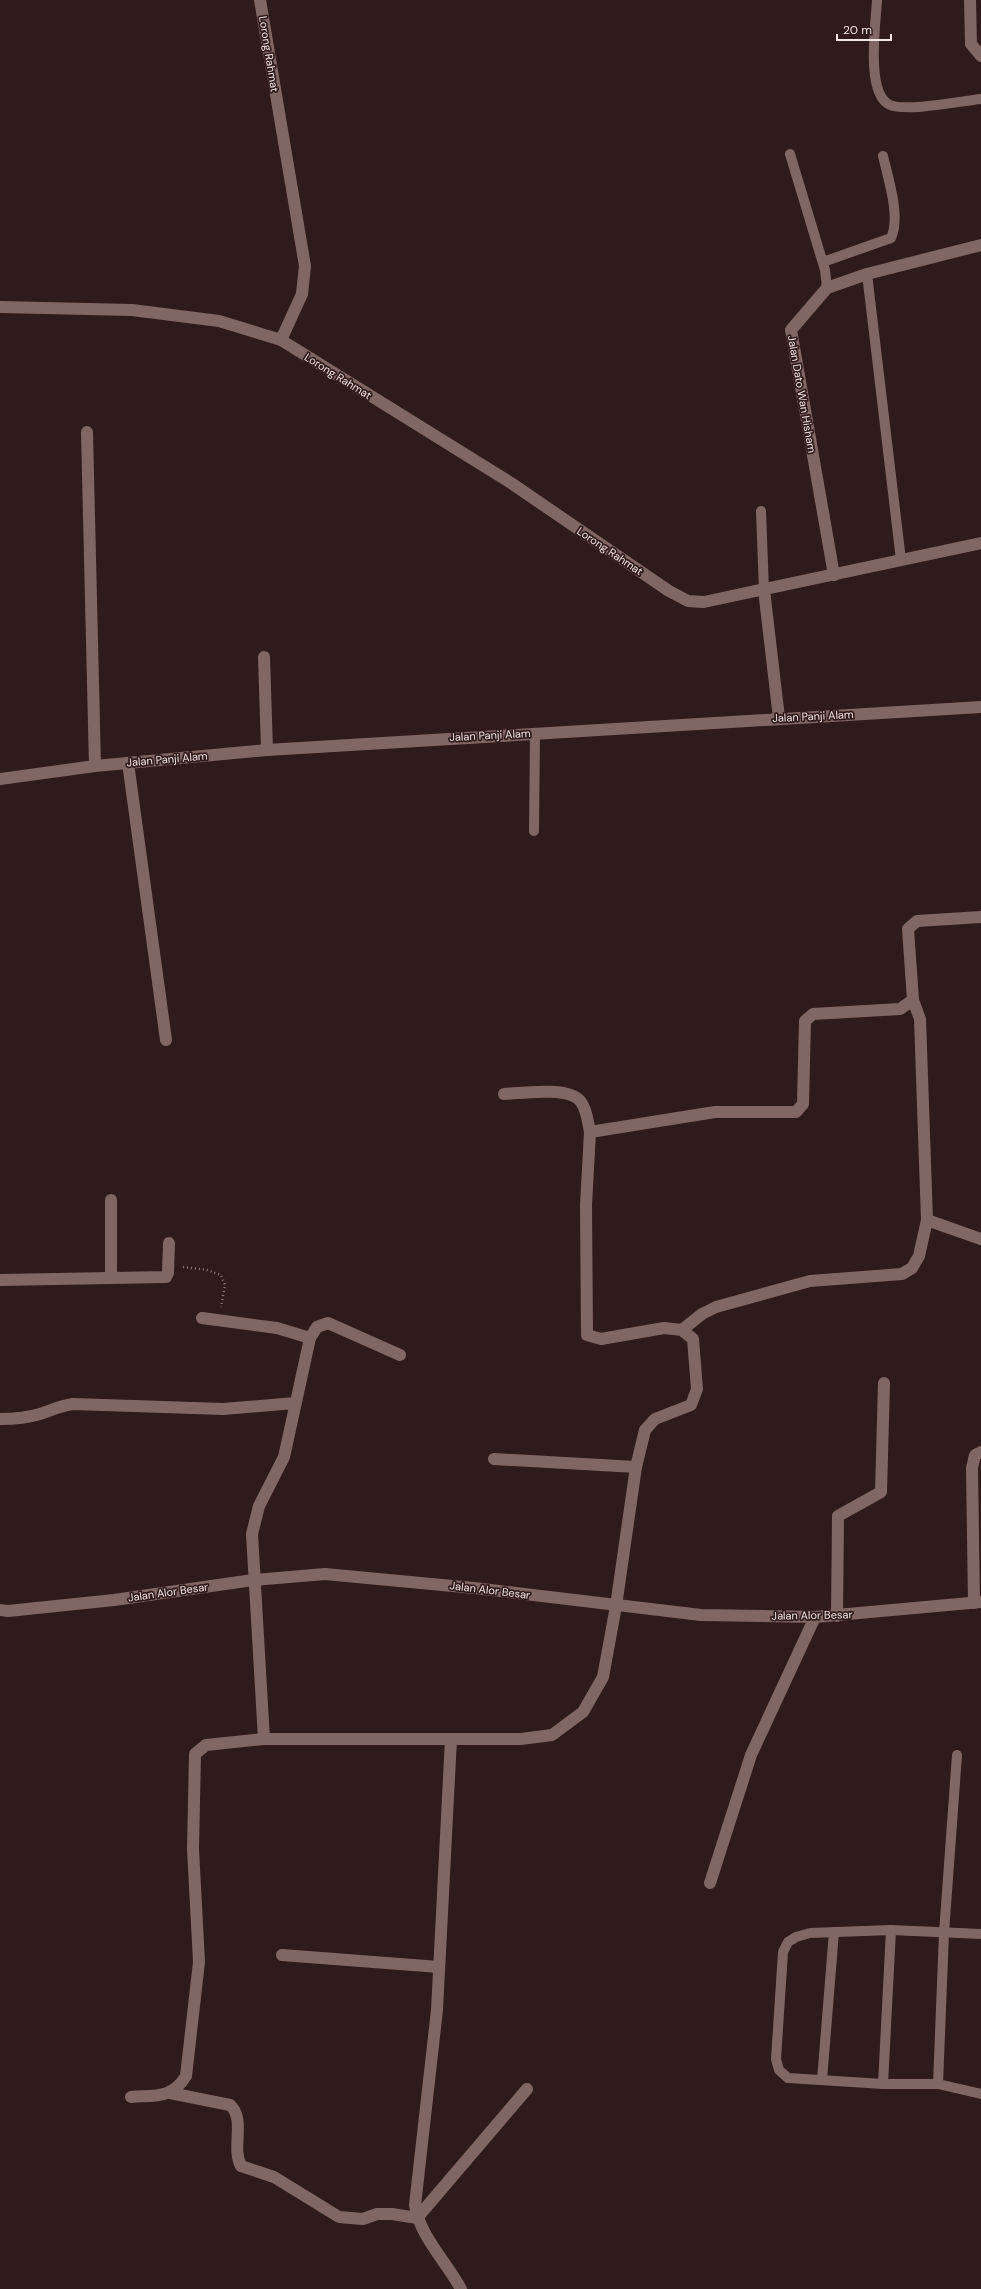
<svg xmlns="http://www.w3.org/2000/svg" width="981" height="2289" font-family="'DM Sans',sans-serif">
<rect width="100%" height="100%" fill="#2f1b19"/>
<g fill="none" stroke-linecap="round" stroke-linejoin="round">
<path stroke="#8c7b79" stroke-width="2.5" stroke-dasharray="1 3" stroke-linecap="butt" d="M183 1267 207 1270 221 1275 225 1285 221 1307"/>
<g stroke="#806764" stroke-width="10">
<path d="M877 0C876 22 865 94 890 105 907 112 961 101 981 99"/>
<path d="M790 154 825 270 827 288"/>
<path d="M823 262 891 238C901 217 888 178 883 156"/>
<path d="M867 274 901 560"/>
<path d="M761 511 764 590"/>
<path d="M534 831 535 733"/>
<path d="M981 1934 891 1930 810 1933 796 1937 788 1942 783 1952 776 2059 779 2070 788 2078 883 2084H938L981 2094"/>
<path d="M822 2080 834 1932"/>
<path d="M883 2084 891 1930"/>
<path d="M938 2084 944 1933 957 1755"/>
</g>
<g stroke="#806764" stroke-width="12">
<path d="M260 0 305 266 302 294 281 340"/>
<path d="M970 0 971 44 981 56"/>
<path d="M0 307 132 310 219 321 281 340 511 483 669 591 688 601 704 602 981 543"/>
<path d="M87 432 95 766"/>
<path d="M834 575 791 330 827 288 867 274 981 245"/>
<path d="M764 590 779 718"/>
<path d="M264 657 267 750"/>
<path d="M128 763 166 1040"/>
<path d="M504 1094C522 1093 570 1086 581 1102 587 1110 588 1123 590 1132"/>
<path d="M111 1200V1278"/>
<path d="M927 1220 981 1239"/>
<path d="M0 1280 166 1277 168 1273 169 1243"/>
<path d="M202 1318 277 1328 310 1338"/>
<path d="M682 1330 702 1314 716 1307 810 1281 902 1274 912 1268 919 1256 927 1220 920 1019 913 1000"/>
<path d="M0 1419C14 1419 27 1418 40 1414 53 1410 59 1406 73 1404L223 1409 295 1403"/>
<path d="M494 1459 636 1467"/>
<path d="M974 1603 972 1468 975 1455 981 1452"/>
<path d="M0 1610 8 1611 114 1600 253 1580 325 1574 474 1588 701 1615 815 1617 981 1602"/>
<path d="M837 1616 838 1516 881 1492 884 1383"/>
<path d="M264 1739 252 1534 259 1506 284 1457 310 1338 317 1327 328 1323 400 1355"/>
<path d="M451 1739 437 2010 415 2205C420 2237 446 2261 461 2289"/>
<path d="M710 1883 751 1755 815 1617"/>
<path d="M282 1955 439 1967"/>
<path d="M170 2093 230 2105C246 2119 231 2148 241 2166L274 2177 339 2217 363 2219 377 2214H392L417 2218 527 2089"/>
<path d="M131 2097C155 2095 172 2099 186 2076L199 1962 193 1849 195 1754 206 1745 264 1739H521L552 1735 583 1712 603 1677 616 1606 636 1467 645 1430 655 1419 691 1405 697 1389 693 1339 682 1330 664 1328 601 1339 587 1335 586 1205 590 1132 715 1112H796L803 1104 805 1021 813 1014 900 1009 913 1000 908 929 917 921 981 917"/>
</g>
<path stroke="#806764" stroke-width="12" d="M0 779 95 766 267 750 981 707"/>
</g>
<g text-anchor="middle" stroke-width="3.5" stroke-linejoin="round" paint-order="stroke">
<g font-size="11" fill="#f3e5e3" stroke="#2f1b19">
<text transform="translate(269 54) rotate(81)" y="4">Lorong Rahmat</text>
<text transform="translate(338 376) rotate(32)" y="4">Lorong Rahmat</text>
<text transform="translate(802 394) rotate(80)" y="4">Jalan Dato Wan Hisham</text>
<text transform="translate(610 551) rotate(34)" y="4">Lorong Rahmat</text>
<text transform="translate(813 716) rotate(-3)" y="4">Jalan Panji Alam</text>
<text transform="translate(490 735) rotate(-3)" y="4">Jalan Panji Alam</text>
<text transform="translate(167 759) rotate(-5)" y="4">Jalan Panji Alam</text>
<text transform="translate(490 1590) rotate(7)" y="4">Jalan Alor Besar</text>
<text transform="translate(168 1592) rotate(-8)" y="4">Jalan Alor Besar</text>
<text transform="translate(812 1615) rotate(-1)" y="4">Jalan Alor Besar</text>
</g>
</g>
<path d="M837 34v6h54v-6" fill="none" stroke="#f3e5e3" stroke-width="2"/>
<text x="843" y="34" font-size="12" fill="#f3e5e3" stroke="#2f1b19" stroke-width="3" paint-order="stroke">20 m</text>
</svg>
